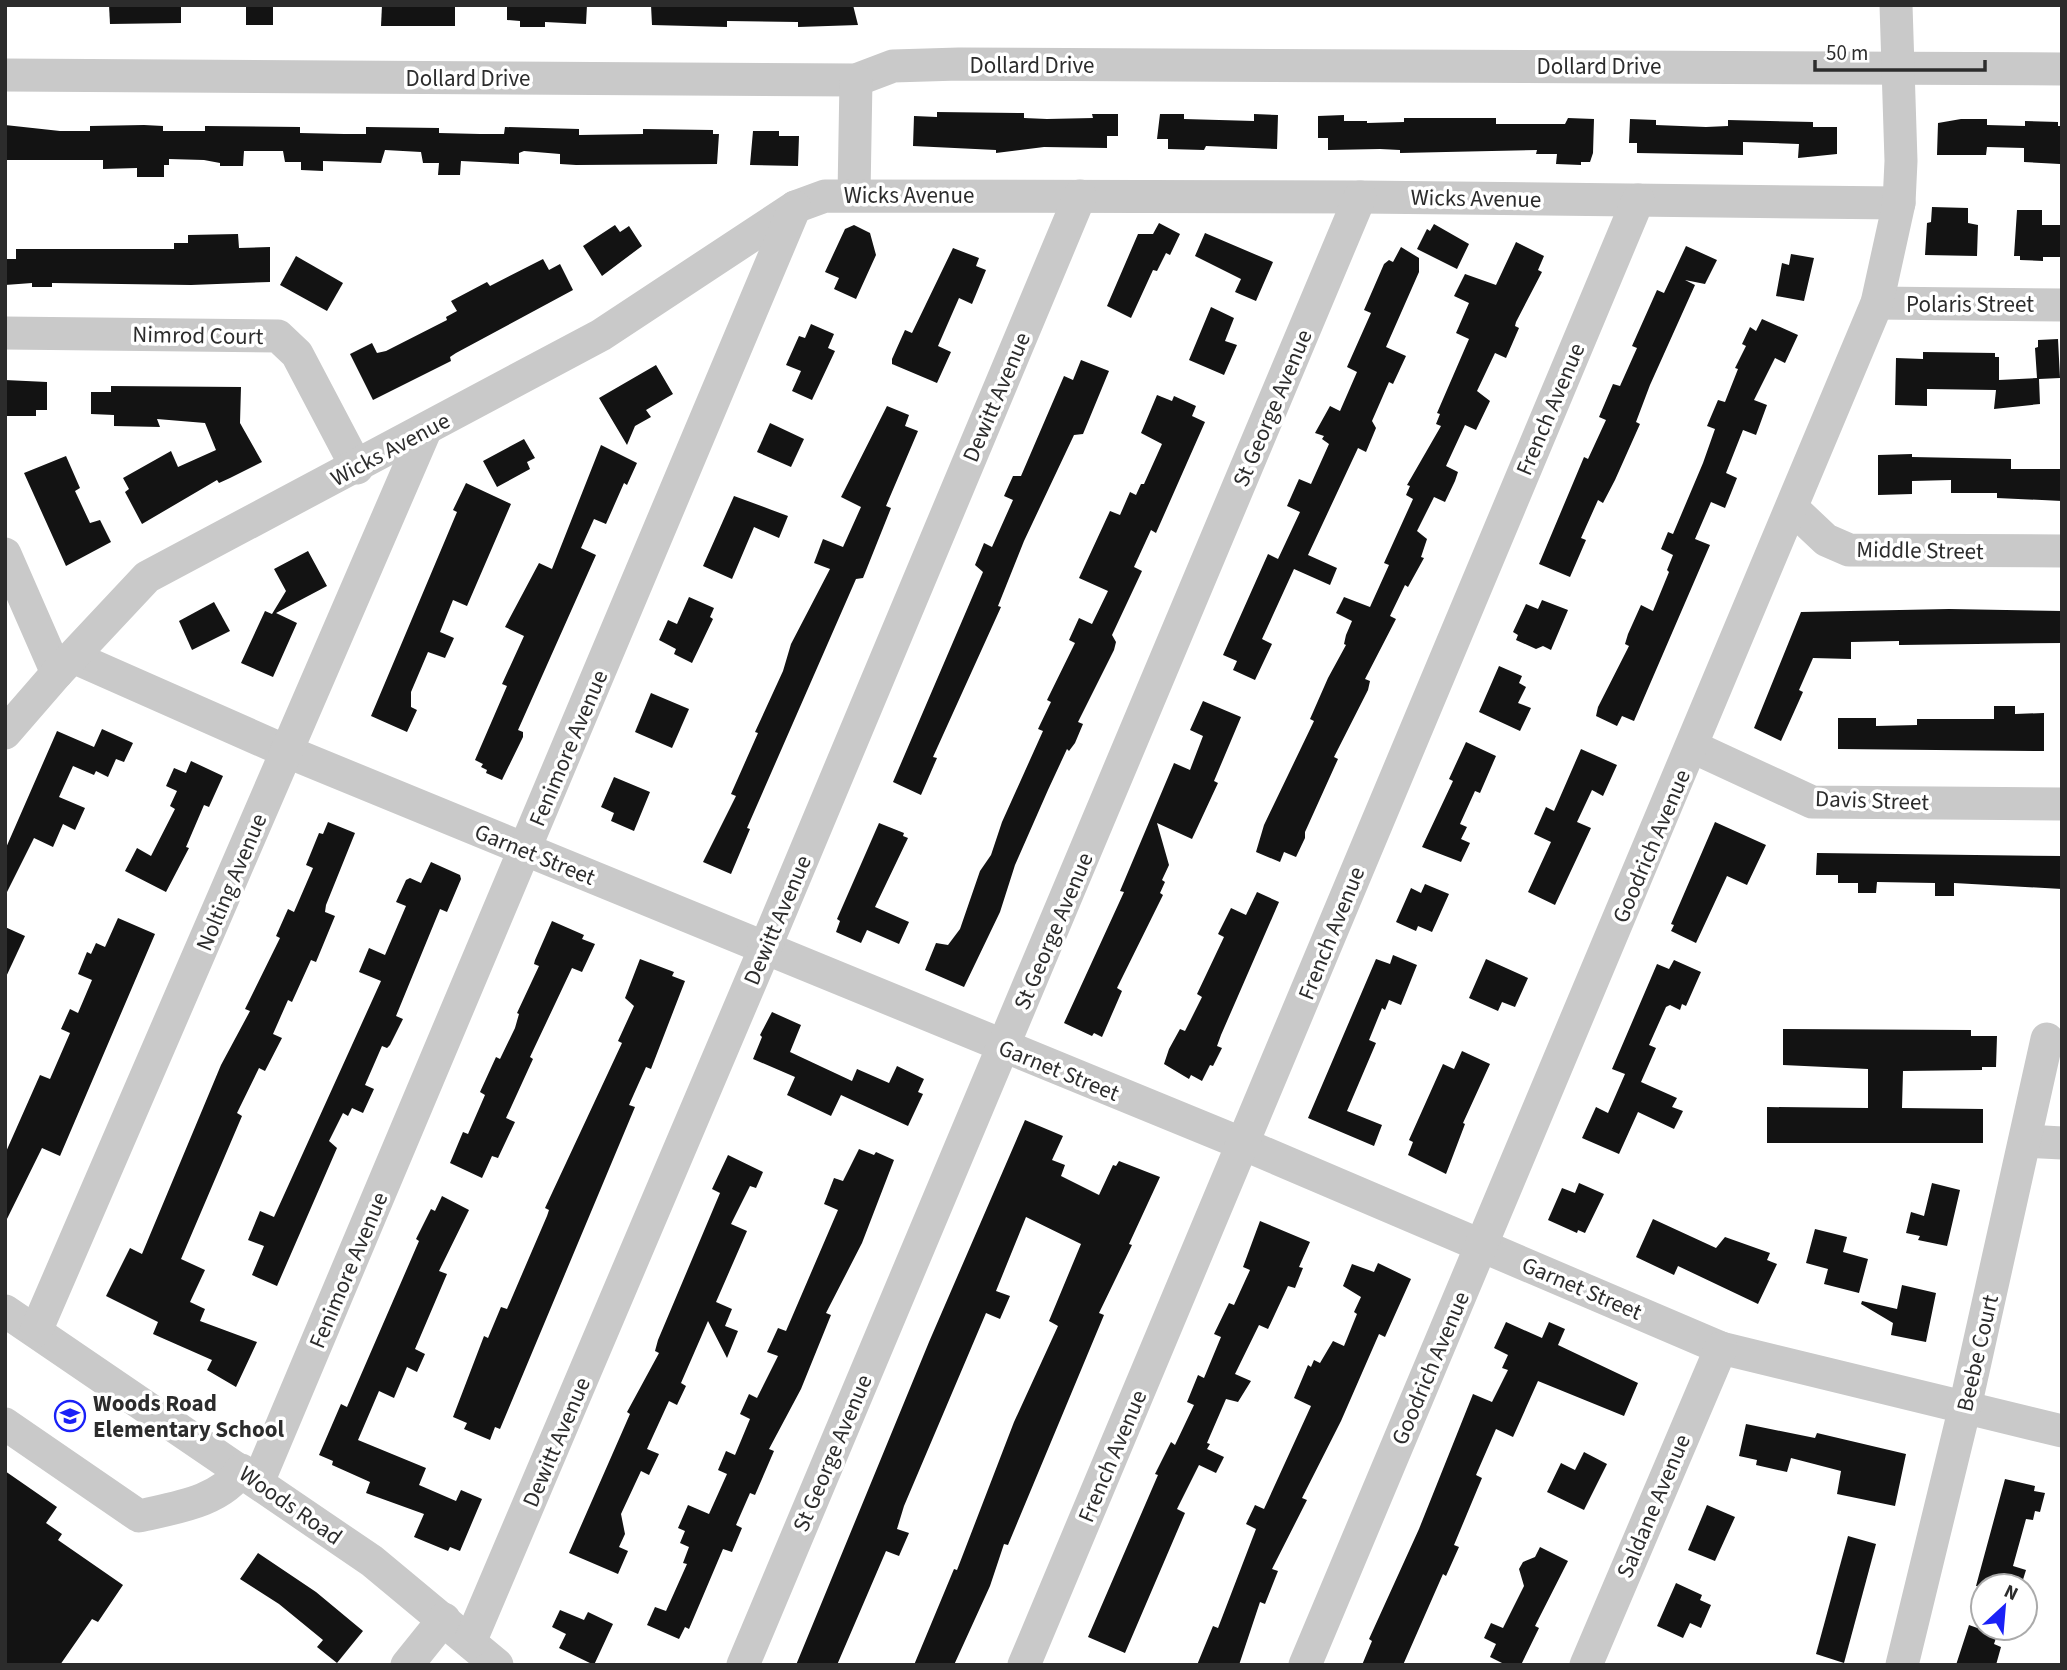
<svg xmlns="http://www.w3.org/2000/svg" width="2067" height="1670" font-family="'Source Sans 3',sans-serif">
<rect width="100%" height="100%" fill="#fff"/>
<g fill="#131313">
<path d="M109 5H181V23L110 24Z"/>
<rect x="246" y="5" width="27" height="20"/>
<path d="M382 5H455V26H381Z"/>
<path d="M507 5H587L586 24 545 22V27H520V21L507 20Z"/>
<path d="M651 5H853L858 25 798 27V22L727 21V27L652 25Z"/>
<path d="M937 112 1024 113V118L1047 119 1093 118 1092 114H1118V136H1107V148L1044 147 996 153V150L913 146 914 116 937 117Z"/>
<path d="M1160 114H1184V119L1254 121V114L1278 115 1277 149 1206 146 1204 150 1168 149V139H1157Z"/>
<path d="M1344 115V121H1367V123L1404 122V118H1496V124H1565L1568 118 1594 119 1593 153 1590 162H1581V165L1556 164 1557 154H1536L1537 150 1400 153V150L1380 149 1328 150V138H1318V116Z"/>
<path d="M1630 119 1656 120V125L1706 127 1728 126V120L1813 122V127H1837V154L1798 158 1799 144 1743 142V155L1637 153V143H1629Z"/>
<path d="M1961 119H1987V125L2025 126V121L2058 122V126H2062L2060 164 2024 162V148L1987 147 1986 155H1937L1938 123Z"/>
<path d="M5 125 60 131H90V126L144 125 163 126V131H205V126L300 127V133L344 134H366V127L439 128V133L480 134H504L505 127 579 129V135L643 134V129L713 130V134H719L717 164 576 165 560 164V154L524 151 519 153V164L461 161 460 175H438L439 163H423L421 152 385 150 381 163 323 161V171L301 170V162H285L283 151H244L243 166H220V163L204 160 169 159V165H164V177H137V168L103 169V160H5Z"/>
<path d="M753 131H779V136H799L798 166 750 165Z"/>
<path d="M1932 207 1968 208V223L1978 225 1977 256 1925 255 1927 223 1931 222Z"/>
<path d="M2017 210H2042V225H2062V257H2043V261L2020 260V256H2014Z"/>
<path d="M1159 223 1180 234 1170 255 1166 253 1157 271 1153 270 1131 318 1107 306 1138 234H1153Z"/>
<path d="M1434 224 1469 244 1457 269 1417 249 1427 229 1430 231Z"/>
<path d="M615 225 620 232 629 226 642 246 602 276 583 246Z"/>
<path d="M854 225 870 233 876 255 856 299 834 289 839 278 825 272 845 229Z"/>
<path d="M1205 233 1273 262 1256 301 1235 292 1241 279 1195 256Z"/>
<path d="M238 234 239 248 270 247V282L191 285 52 283V287H32V283L5 285V259H16V249H174V243H188V235Z"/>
<path d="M1516 242 1544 256 1538 270 1542 272 1516 322 1515 326 1519 328 1506 358 1495 353 1477 391 1490 401 1476 430 1465 425 1446 466 1458 472 1455 481 1445 502 1434 497 1417 531 1427 539 1421 557 1424 558 1408 587 1405 585 1390 616 1396 619 1365 679 1370 681 1368 690 1334 757 1338 759 1305 832V838L1296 857 1284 852 1280 862 1256 852 1264 825 1314 721 1310 719 1328 678 1346 645 1344 644 1346 635 1352 621 1336 613 1344 597 1370 607 1389 565 1384 563 1413 499 1406 495 1410 486 1407 485 1441 426 1436 424 1440 414 1437 413 1469 339 1456 333 1469 303 1454 296 1465 274 1496 285Z"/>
<path d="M1686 246 1717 260 1705 284 1685 280 1695 285 1650 385 1636 422 1640 424 1615 480 1603 503 1598 500 1581 538 1586 540 1570 577 1539 564 1584 457 1588 459 1606 420 1599 417 1613 384 1620 386 1637 348 1632 346 1657 290 1664 293Z"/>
<path d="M1401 247 1419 258V272L1386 347 1406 356 1393 384 1389 382 1372 421 1376 428 1366 452 1358 448 1308 555 1337 568 1330 585 1294 569 1262 639 1272 644 1255 680 1233 670 1237 661 1223 655 1268 554 1278 559 1300 512 1287 506 1299 479 1311 484 1329 444 1322 439 1324 436 1315 433 1330 406 1340 411 1357 372 1347 367 1371 313 1364 310 1384 264 1389 260 1393 262Z"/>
<path d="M953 248 979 258 976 266 986 270 972 304 959 298 938 346 951 352 937 383 892 364V359L905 330 912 333Z"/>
<path d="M1791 254 1814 258 1804 301 1776 296 1782 263 1789 265Z"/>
<path d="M296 256 343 283 327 311 280 285Z"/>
<path d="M543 259 549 270 560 264 573 290 456 353 450 357 451 361 373 400 350 354 372 343 377 353 386 351 447 320 446 317 457 311 451 301 487 282 490 286Z"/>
<path d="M1211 307 1234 318 1225 341 1237 345 1224 375 1189 360Z"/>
<path d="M1762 319 1798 335 1785 363 1775 358 1754 400 1767 405 1756 435 1743 430 1726 473 1737 478 1725 508 1711 502 1695 539 1710 545 1634 721 1622 716 1617 726 1596 716 1598 707 1629 646 1625 644 1628 634 1641 605 1653 611 1669 572 1667 570 1673 555 1661 549 1668 532 1673 534 1703 463 1715 429 1707 426 1718 400 1725 402 1738 369 1735 368 1746 346 1742 344 1750 327 1756 331Z"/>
<path d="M811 324 834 334 828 348 835 351 812 400 792 391 801 371 786 365 799 336 805 338Z"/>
<path d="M2058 339 2060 378 2039 379 2040 404 1994 409 1996 390 1927 389V406L1895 405 1896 358 1923 359V352L1995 353V357H1999V380L2037 378 2035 348 2038 347V340Z"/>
<path d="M1081 360 1109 371 1083 434 1074 435 1024 541 998 606 1001 607 933 757 937 758 921 795 893 782 983 572 975 565 984 543 992 547 1013 500 1004 496 1013 476H1021L1064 376 1073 380Z"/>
<path d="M656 365 673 394 646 410 651 417 635 426 627 445 599 398Z"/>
<path d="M5 380 47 382V410H36V416H5Z"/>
<path d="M111 386 241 387 240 423 262 462 230 478 219 483 217 480 142 524 125 492 129 489 123 478 171 451 178 467 216 450 205 423 157 419 160 427 114 426V415L91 414V392H111Z"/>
<path d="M1157 395 1172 401 1174 396 1196 406 1192 416 1205 422 1156 533 1151 530 1134 567 1142 571 1112 635 1116 642 1114 650 1078 722 1083 724 1075 743 1069 751 1067 749 1048 790 1015 865 1000 912 964 987 925 970 936 943 948 945 960 929 980 871 991 855 1002 822 1043 731 1038 729 1051 702 1047 700 1075 643 1069 640 1079 618 1092 624 1108 591 1079 578 1110 511 1120 515 1130 492 1136 495 1141 484H1144L1162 444 1141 433Z"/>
<path d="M887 406 909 415 905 426 918 431 886 506 891 508 863 578 856 579 747 828 750 829 731 874 703 862 736 796 731 794 758 733 755 732 783 671 791 644 830 569 814 563 823 539 843 547 861 507 841 497Z"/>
<path d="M770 423 804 439 791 467 757 452Z"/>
<path d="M524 439 535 458 527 462 530 469 497 487 483 461Z"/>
<path d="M601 445 637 463 627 485 624 483 606 524 594 519 581 548 596 555 518 730 523 732V737L502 780 486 773 487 770 481 767 483 764 475 760 507 686 502 684 524 636 505 627 539 563 552 569Z"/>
<path d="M1912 454V457L2011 459V469H2062V501L1997 498V493H1951V480L1912 481V494L1878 495V455Z"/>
<path d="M66 456 80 488 75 491 90 523 100 520 111 542 66 566 24 473Z"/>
<path d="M466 483 511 504 467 606 453 600 440 632 454 638 445 658 428 652 411 692V707L417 710 407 732 371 716 457 512 453 510Z"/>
<path d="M734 496 788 516 779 538 754 527 732 579 703 566Z"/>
<path d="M308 551 327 586 276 613 297 623 273 677 241 663 265 611 272 614 286 591 274 569Z"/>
<path d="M689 597 714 608 710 617 713 619 692 663 674 654 676 649 659 640 668 620 677 624Z"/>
<path d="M1542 600 1568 610 1551 650 1543 646 1536 649 1516 640 1518 635 1513 632 1526 604 1538 609Z"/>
<path d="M214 602 230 631 192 650 179 621Z"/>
<path d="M1949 609 2062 611V643L1899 645V641L1851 642V659L1813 658 1799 690 1803 692 1781 741 1754 728 1801 612Z"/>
<path d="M1499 666 1522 676 1519 683 1526 687 1518 703 1531 708 1520 731 1479 712Z"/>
<path d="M651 693 689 709 672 748 635 732Z"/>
<path d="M1203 701 1241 717 1214 781 1218 783 1192 839 1157 823 1169 865 1162 880 1165 882 1160 893 1163 895 1117 988 1122 991 1102 1037 1094 1033 1092 1036 1064 1023 1124 892 1120 891 1174 763 1190 770 1203 736 1190 730Z"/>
<path d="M1994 706H2015V714L2044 713V751L1838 749V718H1876V726L1917 725V719H1994Z"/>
<path d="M102 729 133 743 124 762 116 759 108 777 96 771 94 775 73 766 59 797 85 808 75 830 63 824 53 847 34 838 5 896V850L57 731 94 747Z"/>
<path d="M1466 742 1496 756 1480 793 1475 791 1460 824 1467 827 1461 839 1470 843 1461 862 1422 847 1453 781 1449 779Z"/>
<path d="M1581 749 1617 765 1603 796 1592 790 1577 822 1591 828 1555 905 1528 892 1551 842 1534 834 1546 807 1554 811Z"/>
<path d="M191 761 223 776 209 807 204 805 186 847 189 848 166 892 125 871 137 848 151 856 175 809 170 806 177 791 166 786 174 768 186 773Z"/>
<path d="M614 777 650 792 634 831 611 821 614 813 601 807Z"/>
<path d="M328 822 355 833 326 905 325 912 335 916 316 962 311 960 292 1002 288 1000 273 1034 282 1038 265 1071 259 1068 237 1113 242 1116 181 1259 205 1270 190 1302 205 1309 200 1321 257 1342 236 1387 207 1370 212 1360 153 1334 158 1322 106 1296 130 1248 142 1254 221 1065 250 1011 245 1009 280 938 276 936 288 909 294 912 313 868 306 865 319 833 323 834Z"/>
<path d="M1715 822 1766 845 1747 885 1727 876 1696 943 1671 931 1674 925 1671 924Z"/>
<path d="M879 823 904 833 903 836 908 838 875 907 909 922 899 944 867 930 861 943 836 932 840 921 837 919Z"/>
<path d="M1817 853 2062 856V889L1954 883V896H1935V883L1877 882 1876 893H1858V883H1838V875H1816Z"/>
<path d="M431 862 460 875 461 879 447 912 440 909 396 1016 403 1019 390 1045 387 1048 382 1046 365 1085 374 1089 363 1113 352 1108 348 1116 343 1113 329 1141 337 1148 277 1286 252 1275 264 1246 248 1240 260 1211 274 1217 381 981 359 972 369 948 385 955 406 906 396 902 406 880 410 878 421 883Z"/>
<path d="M1425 884 1449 894 1432 932 1418 926 1416 931 1396 922 1411 888 1421 893Z"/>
<path d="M1257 892 1279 902 1221 1035 1217 1046 1222 1048 1213 1066 1210 1065 1202 1081 1191 1075 1189 1079 1164 1064 1169 1049 1180 1029 1185 1031 1202 997 1197 994 1224 937 1218 934 1231 908 1246 915Z"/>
<path d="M118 918 155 934 60 1156 42 1148 5 1223V1154L40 1075 50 1079 70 1033 61 1029 70 1009 78 1013 92 980 78 974 87 952 91 954 96 943 105 947Z"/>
<path d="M552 921 584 935 582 939 595 944 582 972 572 968 530 1057 533 1059 506 1118 515 1122 498 1158 492 1156 482 1178 450 1163 463 1132 468 1134 485 1095 480 1092 496 1057 500 1059 515 1028 519 1014 517 1013 539 966 534 964 535 960Z"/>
<path d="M5 927 25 936 5 979Z"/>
<path d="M1393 955 1417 965 1401 1005 1389 1000 1385 1010 1382 1008 1369 1040 1376 1043 1347 1111 1382 1125 1374 1146 1308 1118 1376 959 1390 964Z"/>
<path d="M640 959 674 972 672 976 685 981 651 1069 646 1067 629 1105 635 1107 500 1429 495 1427 490 1440 464 1429 467 1423 453 1417 484 1336 488 1338 501 1307 507 1309 547 1216 549 1210 545 1208 622 1043 618 1041 634 1006 625 998Z"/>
<path d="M1486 959 1528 978 1515 1007 1502 1002 1498 1011 1469 998Z"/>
<path d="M1674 960 1701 972 1686 1006 1682 1004 1680 1010 1670 1005 1666 1007 1649 1045 1656 1048 1641 1082 1677 1098 1672 1107 1683 1111 1674 1129 1638 1112 1619 1154 1582 1138 1596 1107 1608 1113 1625 1074 1612 1069 1657 964 1669 969Z"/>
<path d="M772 1012 801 1025 790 1052 852 1081 857 1069 889 1083 897 1066 924 1079 918 1092 923 1094 908 1126 841 1095 831 1116 787 1095 795 1077 753 1059 762 1037 760 1035Z"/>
<path d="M1783 1029 1971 1030V1036H1997L1996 1067H1982V1070L1903 1071 1902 1108 1983 1109V1143H1767V1107L1868 1108V1069L1783 1065Z"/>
<path d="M1462 1051 1490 1064 1463 1123 1465 1124 1446 1174 1408 1155 1413 1142 1409 1140 1443 1064 1454 1069Z"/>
<path d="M1025 1120 1063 1136 1052 1160 1065 1165 1061 1176 1099 1195 1113 1165 1116 1166 1119 1161 1160 1177 1129 1244 1132 1245 1099 1313 1104 1315 1008 1545 1004 1544 990 1586 954 1665H914L954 1569 957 1570 1014 1422 1058 1326 1049 1321 1081 1244 1026 1217 996 1291 1010 1296 1000 1319 986 1313 904 1506 897 1529 909 1533 899 1556 886 1551 837 1665H796L929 1342Z"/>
<path d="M859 1149 874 1155 876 1152 894 1160 862 1243 826 1313 831 1315 801 1389 769 1449 774 1451 755 1495 750 1493 736 1525 742 1528 732 1552 723 1549 689 1629 685 1627 679 1639 647 1625 655 1607 666 1611 687 1564 683 1563 689 1547 680 1543 685 1531 678 1528 688 1505 709 1514 727 1474 718 1470 726 1451 735 1455 750 1419 740 1414 749 1394 757 1398 778 1356 767 1352 778 1328 786 1331 838 1210 824 1204 834 1178 843 1181Z"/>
<path d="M728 1155 763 1172 756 1188 750 1186 731 1224 747 1231 716 1302 732 1309 725 1326 738 1331 727 1358 708 1321 681 1383 686 1386 677 1405 669 1401 647 1449 659 1454 649 1475 641 1471 621 1514 625 1534 619 1547 628 1551 618 1574 569 1553 630 1414 627 1412 659 1353 655 1351 658 1340 720 1193 712 1189Z"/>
<path d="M1579 1183 1604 1194 1585 1233 1578 1230 1577 1233 1548 1220 1562 1188 1575 1193Z"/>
<path d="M1932 1183 1960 1190 1947 1246 1918 1240 1920 1236 1906 1233 1911 1212 1924 1216Z"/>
<path d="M442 1196 469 1210 439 1271 447 1274 415 1349 425 1354 417 1372 407 1367 394 1398 379 1391 358 1440 426 1468 419 1485 456 1501 461 1490 482 1499 460 1551 450 1547 448 1551 414 1537 424 1514 366 1493 370 1482 332 1465 333 1461 319 1455 341 1404 347 1407 419 1241 416 1239 431 1209 435 1211Z"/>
<path d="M1653 1219 1716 1248 1725 1237 1770 1253 1767 1260 1777 1264 1758 1304 1678 1266 1674 1275 1636 1257Z"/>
<path d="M1260 1221 1310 1242 1299 1267 1303 1268 1295 1288 1288 1286 1268 1329 1259 1325 1235 1374 1251 1381 1238 1402 1226 1399 1207 1443 1210 1444 1207 1449 1224 1457 1216 1473 1199 1465 1177 1509 1185 1513 1125 1653 1088 1637 1158 1475 1155 1474 1171 1442 1175 1445 1194 1405 1187 1402 1198 1375 1204 1378 1221 1337 1214 1334 1229 1303 1234 1305 1250 1270 1243 1267Z"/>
<path d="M1815 1229 1847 1237 1843 1252 1868 1259 1859 1293 1824 1284 1828 1269 1806 1263Z"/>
<path d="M1378 1263 1411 1279 1385 1337 1379 1334 1341 1421 1302 1498 1307 1500 1272 1569 1278 1571 1265 1604 1260 1602 1239 1665H1197L1213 1626 1218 1628 1256 1529 1246 1524 1255 1505 1264 1509 1311 1406 1294 1398 1308 1365 1311 1367 1314 1360 1320 1363 1333 1341 1344 1346 1357 1314 1354 1312 1361 1297 1343 1286 1352 1264 1374 1272Z"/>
<path d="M1902 1285 1936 1293 1926 1342 1891 1335 1893 1323 1861 1304 1862 1301 1897 1309Z"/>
<path d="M1506 1322 1542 1338 1549 1322 1565 1329 1558 1345 1638 1383 1624 1416 1538 1381 1513 1437 1496 1429 1476 1475 1482 1478 1454 1545 1459 1547 1446 1576 1443 1574 1403 1665H1362L1372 1641 1369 1639 1419 1529 1473 1394 1492 1402 1508 1370 1502 1368 1508 1355 1494 1348Z"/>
<path d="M1746 1424 1815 1438 1817 1433 1906 1454 1895 1506 1837 1494 1841 1471 1791 1458 1787 1472 1756 1465 1757 1460 1739 1456Z"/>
<path d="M1584 1452 1607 1464 1584 1510 1547 1492 1561 1463 1575 1470Z"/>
<path d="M5 1471 57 1507 46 1523 62 1534 58 1540 123 1585 98 1622 92 1619 60 1665H5Z"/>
<path d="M2005 1479 2035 1486 2034 1491 2045 1493 2040 1512 2035 1511 2033 1520 2026 1519 2013 1566 2026 1570 2021 1586H1976Z"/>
<path d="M1707 1505 1735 1517 1715 1561 1688 1550Z"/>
<path d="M1848 1536 1876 1544 1844 1663 1816 1654Z"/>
<path d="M1540 1547 1568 1561 1535 1626 1539 1628 1521 1665H1506L1490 1657 1496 1644 1484 1638 1491 1623 1503 1628 1524 1586 1519 1569 1523 1562 1535 1557Z"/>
<path d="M258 1553 316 1592 363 1631 337 1663 317 1647 323 1640 279 1604 240 1579Z"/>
<path d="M1676 1583 1702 1595 1700 1600 1711 1605 1701 1628 1690 1623 1683 1638 1657 1626Z"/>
<path d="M560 1610 584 1620 588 1612 613 1624 594 1665 559 1648 566 1634 552 1627Z"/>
<path d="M1969 1625 1997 1635 1994 1644 2001 1647 1996 1665H1956Z"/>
</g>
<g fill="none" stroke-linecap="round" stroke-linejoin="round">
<g stroke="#c9c9c9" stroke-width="33">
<path d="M5 75 856 80 893 66 959 64 2062 69"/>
<path d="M854 194 856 80"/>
<path d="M1877 303 2062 305"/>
<path d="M5 333 278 336 297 354 357 468"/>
<path d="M1792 508 1826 540 1849 550 2062 551"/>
<path d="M5 554 57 673"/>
<path d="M73 657 288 752 1243 1144 1721 1348 2062 1431"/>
<path d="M5 733 57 673 147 577 601 335 795 207 825 196 1360 197 1899 203"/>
<path d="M1693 747 1812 802 2062 804"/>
<path d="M2025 1141 2062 1143"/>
<path d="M5 1311 372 1561 497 1665"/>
<path d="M36 1331 425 431"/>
<path d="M5 1424 139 1516C173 1508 221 1502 241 1470"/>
<path d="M258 1482 795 207"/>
<path d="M470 1642 765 948 1080 196"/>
<path d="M407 1665 444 1619"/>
<path d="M743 1665 1360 197"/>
<path d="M1024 1665 1638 200"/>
<path d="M1305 1665 1877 303 1899 203 1901 161 1896 5"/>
<path d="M1586 1665 1721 1348"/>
<path d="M1902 1665 1965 1407 2047 1039"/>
</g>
</g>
<defs>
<g id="school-ring" transform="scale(1.575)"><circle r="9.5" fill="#fff" stroke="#1a21f7" stroke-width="1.5"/><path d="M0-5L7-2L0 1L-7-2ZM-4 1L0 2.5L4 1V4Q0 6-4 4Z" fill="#1a21f7"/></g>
</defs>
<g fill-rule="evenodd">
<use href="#school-ring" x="70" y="1416"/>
</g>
<g text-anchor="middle" stroke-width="7" stroke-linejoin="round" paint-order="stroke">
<g font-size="23" fill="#2c2c2c" stroke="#fff">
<text x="1032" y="73">Dollard Drive</text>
<text x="1599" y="74">Dollard Drive</text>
<text x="468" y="86">Dollard Drive</text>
<text x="909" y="203">Wicks Avenue</text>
<text transform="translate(1476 198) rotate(1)" y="8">Wicks Avenue</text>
<text x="1970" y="312">Polaris Street</text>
<text transform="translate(198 335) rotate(1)" y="8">Nimrod Court</text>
<text transform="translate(996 397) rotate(-67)" y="8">Dewitt Avenue</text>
<text transform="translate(1272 408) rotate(-67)" y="8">St George Avenue</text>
<text transform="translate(1550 409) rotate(-67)" y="8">French Avenue</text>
<text transform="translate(390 449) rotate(-28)" y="8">Wicks Avenue</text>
<text transform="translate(1920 550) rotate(1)" y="8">Middle Street</text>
<text transform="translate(568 748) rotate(-67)" y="8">Fenimore Avenue</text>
<text transform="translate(1872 800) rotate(2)" y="8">Davis Street</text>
<text transform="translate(1651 846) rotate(-67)" y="8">Goodrich Avenue</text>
<text transform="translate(535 854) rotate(22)" y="8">Garnet Street</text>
<text transform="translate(231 882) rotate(-67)" y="8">Nolting Avenue</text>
<text transform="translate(777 920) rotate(-67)" y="8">Dewitt Avenue</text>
<text transform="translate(1053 931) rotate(-67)" y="8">St George Avenue</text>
<text transform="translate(1331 933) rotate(-68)" y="8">French Avenue</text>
<text transform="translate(1059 1070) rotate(22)" y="8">Garnet Street</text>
<text transform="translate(348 1270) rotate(-67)" y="8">Fenimore Avenue</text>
<text transform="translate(1582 1288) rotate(23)" y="8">Garnet Street</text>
<text transform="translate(1977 1353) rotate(-77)" y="8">Beebe Court</text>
<text transform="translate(1430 1368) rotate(-67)" y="8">Goodrich Avenue</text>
<text transform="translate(556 1442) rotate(-67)" y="8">Dewitt Avenue</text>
<text transform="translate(832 1453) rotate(-67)" y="8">St George Avenue</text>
<text transform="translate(1112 1456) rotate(-67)" y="8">French Avenue</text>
<text transform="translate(291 1505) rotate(35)" y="8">Woods Road</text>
<text transform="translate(1653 1506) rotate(-67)" y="8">Saldane Avenue</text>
</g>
<g font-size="23" font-weight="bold" fill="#2c2c2c" stroke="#fff" text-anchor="start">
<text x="93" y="1411">Woods Road<tspan x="93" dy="26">Elementary School</tspan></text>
</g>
</g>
<rect width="2067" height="1670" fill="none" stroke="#2c2c2c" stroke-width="14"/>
<g transform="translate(2004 1607) rotate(26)"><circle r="33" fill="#ffffff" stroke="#ababab" stroke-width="2"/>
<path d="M0-5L12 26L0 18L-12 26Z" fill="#1a21f7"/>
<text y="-10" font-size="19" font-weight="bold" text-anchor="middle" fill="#2c2c2c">N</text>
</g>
<path d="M1815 60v10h170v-10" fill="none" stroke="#2c2c2c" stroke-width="3.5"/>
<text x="1826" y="60" font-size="21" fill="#2c2c2c" stroke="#ffffff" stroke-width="5" paint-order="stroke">50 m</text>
</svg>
